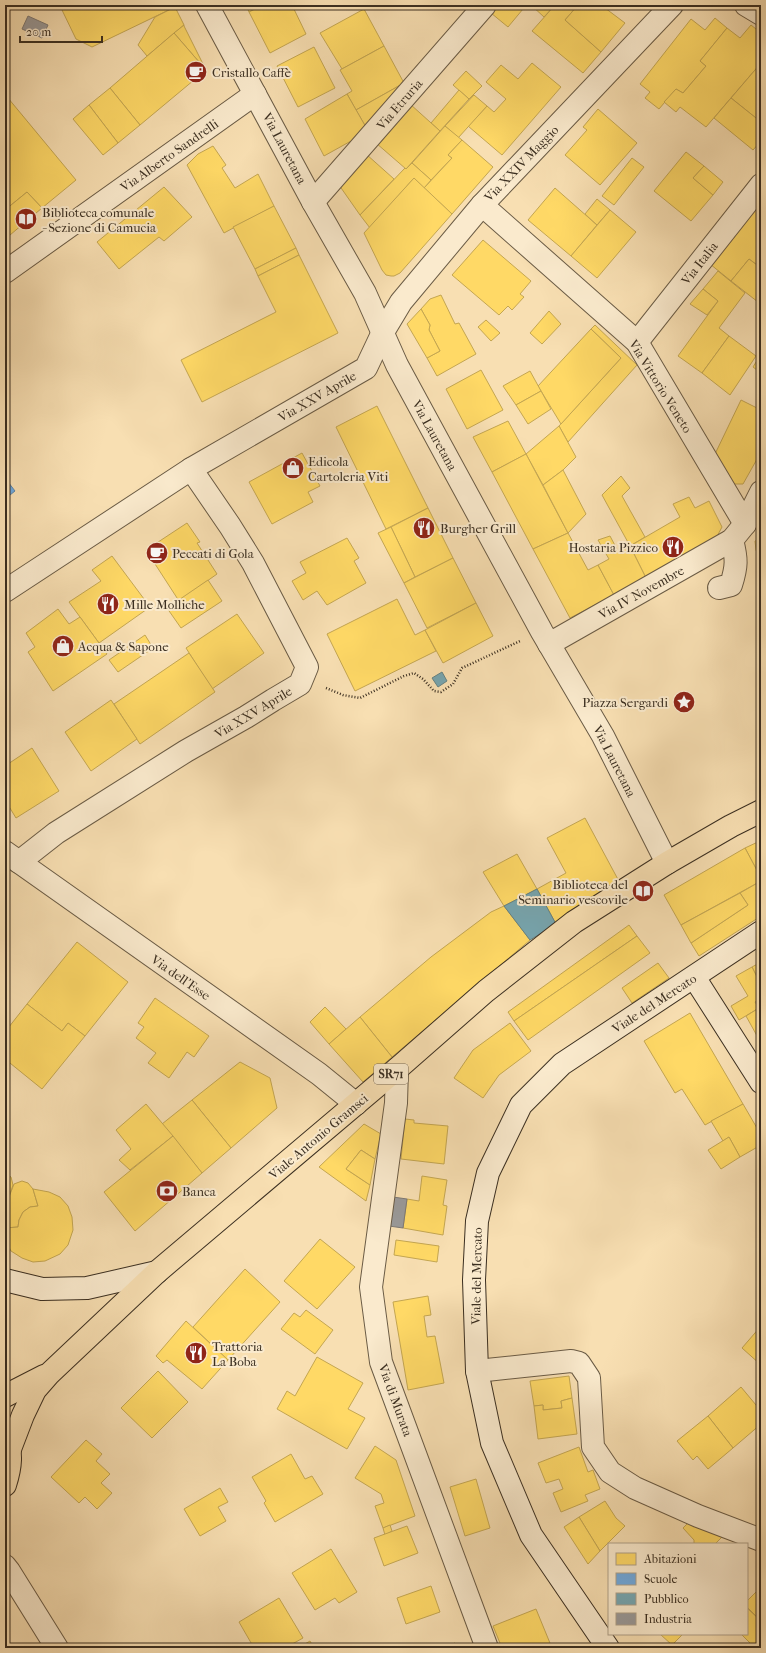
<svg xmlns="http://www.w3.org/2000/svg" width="766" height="1653" font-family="'IM FELL French Canon',serif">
<rect width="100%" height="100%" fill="#f8dfb2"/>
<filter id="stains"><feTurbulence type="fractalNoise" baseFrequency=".005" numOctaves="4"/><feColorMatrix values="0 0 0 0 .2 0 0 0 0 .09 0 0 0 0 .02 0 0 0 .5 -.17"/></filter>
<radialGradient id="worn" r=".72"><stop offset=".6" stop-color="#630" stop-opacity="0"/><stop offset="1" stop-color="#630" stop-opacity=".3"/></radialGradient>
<g fill="#ffd966" stroke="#c4a651">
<path d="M72 5H174L175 7 92 47 76 39 62 10Z"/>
<path d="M246 5H263L249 12Z"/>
<path d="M263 5H292L306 34 270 53 249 12Z"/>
<path d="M499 5H518L523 9 508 27 491 13Z"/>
<path d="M531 5H555L544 17Z"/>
<path d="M555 5H578L565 20 601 52 583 73 532 31Z"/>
<path d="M578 5H601L625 23 601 52 565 20Z"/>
<path d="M175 7 184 25 147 56 138 45 155 17Z"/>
<path d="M364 9 384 46 342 69 320 33Z"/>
<path d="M715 18 727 28 700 61 706 66 683 93 676 89 659 109 645 98 650 92 640 84 691 19 705 30Z"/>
<path d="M184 25V26L206 70 174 33Z"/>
<path d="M751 25 761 33V63L706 127 680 107 676 112 664 102 676 89 683 93 706 66 700 61 727 28 740 38Z"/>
<path d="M174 33 206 70 140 125 110 88Z"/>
<path d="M384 46 404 83 356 110 347 94 352 91 340 70Z"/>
<path d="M314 47 335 88 298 107 277 66Z"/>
<path d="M532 63 561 87 502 155 468 126 487 106 494 112 506 99 486 82 501 65 518 79Z"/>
<path d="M761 63V122L731 98Z"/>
<path d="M466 71 482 86 469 99 453 85Z"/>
<path d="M404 83 367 129 356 110Z"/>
<path d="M110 88 140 125 118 143 89 105Z"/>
<path d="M459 90 469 99 440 131 431 123Z"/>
<path d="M347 94 367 129 360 136 324 156 305 119Z"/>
<path d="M474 95 487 106 458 138 445 126Z"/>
<path d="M8 98 76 180 42 208 27 192 5 210V100Z"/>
<path d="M731 98 761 122V141L753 150 714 118Z"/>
<path d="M410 104 440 131 406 169 376 143Z"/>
<path d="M89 105 118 143 103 155 73 119Z"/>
<path d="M598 109 637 143 600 185 565 155 587 130 583 127Z"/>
<path d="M445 126 462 140 448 155 452 158 431 180 412 163Z"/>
<path d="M462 140 493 167 452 214 424 188 452 158 448 155Z"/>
<path d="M213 146 226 165 222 168 235 188 258 174 274 206 224 233 187 165 198 154Z"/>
<path d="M686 152 704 166 693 178 713 195 691 221 654 191Z"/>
<path d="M366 154 394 179 360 215 339 185Z"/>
<path d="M632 158 644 167 614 205 602 196Z"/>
<path d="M412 163 431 180 424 188 414 178 370 228 360 215 405 168 406 169Z"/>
<path d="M704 166 723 182 713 195 693 178Z"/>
<path d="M414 178 452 214 400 273 394 276H391L386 275 382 270 364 233Z"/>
<path d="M164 187 192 217 164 241 159 237 119 269 97 242Z"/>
<path d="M555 188 597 225 571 256 528 220Z"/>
<path d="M27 192 42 208 10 235 5 229V210Z"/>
<path d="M597 199 610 210 597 225 585 214Z"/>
<path d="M761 202V268L749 259 731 281 710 264Z"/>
<path d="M274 206 296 248 255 269 233 227Z"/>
<path d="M610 210 636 232 597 278 571 256Z"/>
<path d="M483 240 531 281 520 294 524 297 512 310 508 306 499 315 452 275Z"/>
<path d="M296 248 299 255 258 276 255 269Z"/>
<path d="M299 255 338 333 202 402 181 360 276 312 258 276Z"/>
<path d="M749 259 761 268V298L758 302 731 281Z"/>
<path d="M718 271 745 293 719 328 729 336 702 373 678 356 718 301 703 289Z"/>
<path d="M703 289 718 301 707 315 690 304Z"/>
<path d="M441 295 455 324 459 323 476 354 437 376 427 358 440 351 429 330 430 325 421 309 430 299Z"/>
<path d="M421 309 430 325 429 330 440 351 427 358 407 324Z"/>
<path d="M549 311 561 324 542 344 530 333Z"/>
<path d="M486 320 500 333 491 341 478 327Z"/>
<path d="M595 325 637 365 568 442 559 426 621 358 591 329Z"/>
<path d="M591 329 621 358 561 424 538 386Z"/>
<path d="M729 336 756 356 730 395 702 373Z"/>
<path d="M761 354V373L753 367Z"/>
<path d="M481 370 503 410 467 429 446 389Z"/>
<path d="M530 371 541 391 516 405 503 386Z"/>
<path d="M541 391 551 409 528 424 516 405Z"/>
<path d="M741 400 761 410V452L743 484H733L715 454Z"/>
<path d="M377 406 428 508 386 529 336 427Z"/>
<path d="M508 421 526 454 492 472 473 437Z"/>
<path d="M559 426 576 457 563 470 543 485 526 454Z"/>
<path d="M302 453 320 486 308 492 313 502 272 524 249 482Z"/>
<path d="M526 454 568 533 533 549 492 472Z"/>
<path d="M563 470 586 514 568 533 543 485Z"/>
<path d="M621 476 630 488 622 496 645 537 630 546 602 495Z"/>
<path d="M689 497 695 508 709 501 722 527 714 542 646 578 630 546 680 517 673 504Z"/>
<path d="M428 508 453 558 415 577 391 527Z"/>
<path d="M187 523 200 542 197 543 217 574 179 601 146 550Z"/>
<path d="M391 527 415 577 404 583 378 533Z"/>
<path d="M568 533 588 570 598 565 614 595 570 618 533 549Z"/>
<path d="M610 536 619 553 630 546 646 578 614 595 598 565 609 559 598 540Z"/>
<path d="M347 538 359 558 354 561 366 583 327 605 317 591 303 600 292 581 306 573 300 562Z"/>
<path d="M761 539V563L756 550 755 541Z"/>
<path d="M112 556 150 607 99 643 69 602 101 581 92 570Z"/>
<path d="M453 558 476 603 427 628 404 583Z"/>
<path d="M208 580 222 601 181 628 167 608Z"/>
<path d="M397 599 415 635 425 630 436 651 355 691 327 634Z"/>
<path d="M476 603 493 636 443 663 425 630Z"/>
<path d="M58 609 69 624 80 617 107 654 53 691 28 652 35 647 26 633Z"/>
<path d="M237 614 264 653 212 689 186 648Z"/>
<path d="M145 635 153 648 118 672 109 660Z"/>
<path d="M189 653 215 692 140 744 114 704Z"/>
<path d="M111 700 137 739 91 771 65 732Z"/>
<path d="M32 748 59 791 16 818 5 800V766Z"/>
<path d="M585 818 621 885 556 924 537 889 566 873 547 838Z"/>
<path d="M760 841 761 843V878L745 848Z"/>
<path d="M745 848 761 878V881L681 925 664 895Z"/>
<path d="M517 854 537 889 504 906 483 872Z"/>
<path d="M761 881V916L699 956 691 943 748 905 740 893Z"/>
<path d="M740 893 748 905 691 943 681 925Z"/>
<path d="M504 906 530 940 392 1057 360 1017 431 957 491 912Z"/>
<path d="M629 925 637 936 514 1021 508 1012Z"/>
<path d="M637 936 650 953 528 1040 514 1021Z"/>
<path d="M77 942 128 982 85 1036 68 1023 62 1031 27 1004Z"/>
<path d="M761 962V985L752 967Z"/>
<path d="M658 963 669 978 632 1003 622 988Z"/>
<path d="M752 967 761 985V998L755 1002 759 1008 739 1020 731 1006 748 996 736 976Z"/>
<path d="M155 998 209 1036 194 1057 187 1052 169 1078 148 1063 156 1053 136 1038 144 1027 138 1023Z"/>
<path d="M27 1004 62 1031 68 1023 85 1036 42 1089 5 1059V1032Z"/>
<path d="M325 1007 346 1029 329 1044 310 1022Z"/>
<path d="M759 1008 761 1011V1043L746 1016Z"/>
<path d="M690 1013 743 1104 705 1125 682 1089 675 1093 644 1041Z"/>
<path d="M360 1017 392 1057 363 1082 329 1044Z"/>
<path d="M510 1023 531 1051 499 1075 483 1098 454 1078 473 1050Z"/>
<path d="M240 1062 270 1078 277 1108 231 1148 192 1100Z"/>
<path d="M192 1100 231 1148 202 1173 162 1124Z"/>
<path d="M146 1104 173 1136 130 1170 119 1160 131 1149 116 1130Z"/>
<path d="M743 1104 761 1135V1145L740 1157 729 1137 723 1141 711 1121Z"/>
<path d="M405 1119 414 1120V1123L448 1126 444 1164 401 1159Z"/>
<path d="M364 1124 381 1134 375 1159 361 1150 346 1169 370 1185 366 1201 319 1167Z"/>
<path d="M173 1136 202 1173 135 1231 104 1192Z"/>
<path d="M729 1137 740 1157 721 1169 708 1150Z"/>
<path d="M361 1150 375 1159 370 1185 346 1169Z"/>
<path d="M5 1173 11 1177 13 1185 9 1197 5 1198Z"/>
<path d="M422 1176 447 1180 443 1205 447 1206 443 1235 403 1228 407 1199 419 1201Z"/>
<path d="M22 1181 28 1183 33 1189 38 1206 30 1207 23 1212 19 1220 18 1227 5 1228V1198L9 1197 14 1184Z"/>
<path d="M33 1189 49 1192 60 1197 68 1206 72 1217 73 1230 68 1245 60 1254 45 1261 33 1262 22 1258 11 1251 5 1240V1228L18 1227 19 1220 23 1212 30 1207 38 1206Z"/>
<path d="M320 1239 355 1267 317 1309 284 1281Z"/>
<path d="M396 1240 439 1246 437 1262 394 1255Z"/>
<path d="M245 1269 280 1302 228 1360 193 1327Z"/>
<path d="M428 1296 431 1315 424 1316 427 1337 435 1336 444 1383 408 1390 393 1302Z"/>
<path d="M306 1310 333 1330 315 1354 281 1329 294 1313 300 1317Z"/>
<path d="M186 1321 228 1360 202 1389 167 1360 163 1363 156 1356Z"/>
<path d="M761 1326V1365L742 1348Z"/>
<path d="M317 1357 363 1383 348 1409 365 1418 347 1449 277 1409 287 1391 295 1396Z"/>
<path d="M158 1371 188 1402 152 1438 121 1408Z"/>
<path d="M569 1376 572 1398 561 1401 562 1408 543 1410V1405L534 1406 530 1381Z"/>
<path d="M741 1387 761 1411V1424L733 1448 708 1416Z"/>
<path d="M572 1398 577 1434 538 1439 534 1406 543 1405V1410L562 1408 561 1401Z"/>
<path d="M708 1416 733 1448 708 1469 697 1456 693 1460 677 1441Z"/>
<path d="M86 1440 102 1454 96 1461 110 1474 101 1483 112 1493 97 1509 85 1497 79 1503 51 1477Z"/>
<path d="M375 1446 396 1460 415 1516 383 1528 375 1506 384 1503 381 1494 355 1478Z"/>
<path d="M579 1447 588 1472 593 1470 600 1489 585 1495 588 1501 561 1512 553 1493 563 1489 559 1479 546 1483 538 1463Z"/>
<path d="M291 1454 305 1479 312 1476 323 1494 275 1522 264 1503 266 1501 252 1477Z"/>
<path d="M476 1479 490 1528 465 1536 450 1487Z"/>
<path d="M220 1488 228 1502 218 1507 226 1521 200 1536 184 1509Z"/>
<path d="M605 1501 616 1518 625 1526 600 1551 579 1517Z"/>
<path d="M579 1517 600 1551 588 1564 564 1527Z"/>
<path d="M691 1520 727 1532 715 1544H694V1540L683 1528Z"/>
<path d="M390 1525 392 1531 385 1535 383 1528Z"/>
<path d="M407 1526 418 1553 384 1566 374 1538Z"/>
<path d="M331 1549 357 1592 339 1603 335 1598 315 1610 292 1573Z"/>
<path d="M431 1586 440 1612 406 1624 397 1598Z"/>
<path d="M761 1587V1621L747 1607V1601Z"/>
<path d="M279 1598 303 1638 285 1648H254L239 1622Z"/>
<path d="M747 1608 761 1621V1648H755L741 1634H747Z"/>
<path d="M536 1609 552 1648H502L493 1626Z"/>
<path d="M660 1634H683L672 1645Z"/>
<path d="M310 1641 314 1648H298Z"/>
<path d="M455 1643 457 1648H440Z"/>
</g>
<path fill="#6fa8dc" stroke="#5f84a4" d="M5 478 15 491 5 499Z"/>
<g fill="#76a5af" stroke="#648284">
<path d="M442 672 447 681 438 687 432 678Z"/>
<path d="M537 889 556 924 530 940 504 906Z"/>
</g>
<g fill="#999" stroke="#7d7975">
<path d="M28 16 48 25 42 38 22 29Z"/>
<path d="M393 1197 407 1199 403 1228 389 1226Z"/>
</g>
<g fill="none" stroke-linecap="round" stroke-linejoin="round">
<g stroke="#6a5b45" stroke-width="24">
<g id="street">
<path d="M207 5 313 202 365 293 397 365 542 632 603 736 667 863"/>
<path d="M746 5 761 14"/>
<path d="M313 202 485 5"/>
<path d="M482 205 637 342 745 524"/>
<path d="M5 272 255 94"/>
<path d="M637 342 761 185"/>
<path d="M719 588 731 585C737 566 737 559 732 540"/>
<path d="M5 591 191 469 366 368 383 332 401 302 482 205 672 5"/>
<path d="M549 644 732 540 745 524 761 492"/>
<path d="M5 852 319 1074 356 1104"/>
<path d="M19 862 56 833 186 751 246 717 273 700 300 684 307 667 253 563 230 526 191 469"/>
<path d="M397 1069 396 1103 371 1287 381 1362 487 1648"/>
<path d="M477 1371 571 1361 579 1363 589 1378 593 1447 610 1472 635 1488 698 1516 761 1540"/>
<path d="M5 1566 9 1571 57 1648"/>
</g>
</g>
<g stroke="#3b2f21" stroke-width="24">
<g id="secondary">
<path d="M694 977 761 1082"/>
<path d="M5 1280 42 1289 87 1288 157 1272"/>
<path d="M608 1648 531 1535 492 1443 477 1371 474 1280 477 1221 488 1173 521 1105 562 1064 761 932"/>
</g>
</g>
<g stroke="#3b2f21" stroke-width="24">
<g id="primary">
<path d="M5 1396 44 1376"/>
<path d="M10 1449 23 1415 35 1390 49 1374 157 1272 397 1069 486 991 574 922 667 863 731 826 761 811"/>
<path d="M5 1485C11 1466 12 1454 6 1435"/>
</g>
</g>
<path stroke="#3b2f21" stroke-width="2.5" stroke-dasharray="1 2" stroke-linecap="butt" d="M326 688 343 695 360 698 404 676 414 673 423 679 434 691 441 692 453 684 462 668 520 641"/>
<use href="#street" stroke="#faeacd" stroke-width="22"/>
<use href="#secondary" stroke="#faeacd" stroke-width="22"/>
<use href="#primary" stroke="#f8dfb2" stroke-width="22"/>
</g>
<defs>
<g id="cafe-disc" transform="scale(1.15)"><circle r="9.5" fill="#8f2418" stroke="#faeacd"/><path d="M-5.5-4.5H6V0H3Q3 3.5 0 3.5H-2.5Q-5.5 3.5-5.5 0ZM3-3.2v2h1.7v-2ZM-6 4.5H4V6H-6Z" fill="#fff"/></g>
<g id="library-disc" transform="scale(1.15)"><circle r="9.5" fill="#8f2418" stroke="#faeacd"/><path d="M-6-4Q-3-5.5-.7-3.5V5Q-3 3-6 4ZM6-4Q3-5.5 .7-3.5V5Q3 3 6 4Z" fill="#fff"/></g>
<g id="shop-disc" transform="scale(1.15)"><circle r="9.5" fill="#8f2418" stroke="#faeacd"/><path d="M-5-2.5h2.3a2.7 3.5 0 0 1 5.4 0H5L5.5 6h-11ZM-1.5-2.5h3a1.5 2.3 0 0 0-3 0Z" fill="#fff"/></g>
<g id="restaurant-disc" transform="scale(1.15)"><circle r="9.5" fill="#8f2418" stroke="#faeacd"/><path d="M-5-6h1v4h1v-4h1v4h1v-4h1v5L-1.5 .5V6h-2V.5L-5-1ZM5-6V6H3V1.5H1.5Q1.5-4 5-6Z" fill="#fff"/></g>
<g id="sight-disc" transform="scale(1.15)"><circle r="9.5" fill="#8f2418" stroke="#faeacd"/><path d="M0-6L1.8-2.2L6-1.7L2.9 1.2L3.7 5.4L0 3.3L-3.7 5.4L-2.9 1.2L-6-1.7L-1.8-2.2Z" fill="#fff"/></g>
<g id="bank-disc" transform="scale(1.15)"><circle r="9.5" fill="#8f2418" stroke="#faeacd"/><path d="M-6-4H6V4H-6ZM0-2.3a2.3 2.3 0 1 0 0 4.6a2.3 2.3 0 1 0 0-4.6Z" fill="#fff"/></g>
</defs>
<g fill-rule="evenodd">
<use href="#cafe-disc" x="196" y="72"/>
<use href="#library-disc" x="26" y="219"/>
<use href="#shop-disc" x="293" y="468"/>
<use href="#restaurant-disc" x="424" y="528"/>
<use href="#restaurant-disc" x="673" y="547"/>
<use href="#cafe-disc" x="157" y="553"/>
<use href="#restaurant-disc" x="108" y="604"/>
<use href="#shop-disc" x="63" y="646"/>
<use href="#sight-disc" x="684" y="702"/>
<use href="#library-disc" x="643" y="891"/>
<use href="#bank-disc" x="167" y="1191"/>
<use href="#restaurant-disc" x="196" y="1353"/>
</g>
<g text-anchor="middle" stroke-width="4" stroke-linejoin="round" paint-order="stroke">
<rect fill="#faeacd" stroke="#746755" stroke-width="1" x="374" y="1064" width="34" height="20" rx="3"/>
<g font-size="12" font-weight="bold" fill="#3b2f21">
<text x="391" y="1078">SR71</text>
</g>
<g font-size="13" fill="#3b2f21" stroke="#faeacd" text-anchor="start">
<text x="212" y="77">Cristallo Caffè</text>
<text x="42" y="217">Biblioteca comunale<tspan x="42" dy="15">- Sezione di Camucia</tspan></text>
<text x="308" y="466">Edicola<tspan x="308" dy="15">Cartoleria Viti</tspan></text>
<text x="440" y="533">Burgher Grill</text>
<text x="658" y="552" text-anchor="end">Hostaria Pizzico</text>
<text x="172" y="558">Peccati di Gola</text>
<text x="124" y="609">Mille Molliche</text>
<text x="78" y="651">Acqua &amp; Sapone</text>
<text x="668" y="707" text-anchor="end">Piazza Sergardi</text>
<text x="628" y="889" text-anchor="end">Biblioteca del<tspan x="628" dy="15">Seminario vescovile</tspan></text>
<text x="182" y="1196">Banca</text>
<text x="212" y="1351">Trattoria<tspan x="212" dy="15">La Boba</tspan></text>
</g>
<g font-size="13" fill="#3b2f21" stroke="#faeacd">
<text transform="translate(399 104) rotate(-49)" y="5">Via Etruria</text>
<text transform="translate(285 148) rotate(62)" y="5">Via Lauretana</text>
<text transform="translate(169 155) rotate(-35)" y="5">Via Alberto Sandrelli</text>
<text transform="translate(521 163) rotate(-46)" y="5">Via XXIV Maggio</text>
<text transform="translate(699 263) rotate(-52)" y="5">Via Italia</text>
<text transform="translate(661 386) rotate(58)" y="5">Via Vittorio Veneto</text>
<text transform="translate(317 396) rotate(-30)" y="5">Via XXV Aprile</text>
<text transform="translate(435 435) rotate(61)" y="5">Via Lauretana</text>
<text transform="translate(641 592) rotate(-29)" y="5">Via IV Novembre</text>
<text transform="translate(253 712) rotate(-31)" y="5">Via XXV Aprile</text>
<text transform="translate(615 761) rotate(63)" y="5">Via Lauretana</text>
<text transform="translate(181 977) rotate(35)" y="5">Via dell'Esse</text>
<text transform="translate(654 1003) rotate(-33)" y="5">Viale del Mercato</text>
<text transform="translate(318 1136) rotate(-40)" y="5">Viale Antonio Gramsci</text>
<text transform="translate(476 1276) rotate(-89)" y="5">Viale del Mercato</text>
<text transform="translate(396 1400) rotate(70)" y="5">Via di Murata</text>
</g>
</g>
<rect width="766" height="1653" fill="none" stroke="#f8dfb2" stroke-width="20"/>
<rect x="6" y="6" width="754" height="1641" fill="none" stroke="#3b2f21" stroke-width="2"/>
<rect x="10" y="10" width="746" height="1633" fill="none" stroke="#3b2f21"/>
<rect x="608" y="1543" width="140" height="92" fill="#faeacd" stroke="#ae9f88"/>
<rect x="616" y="1553" width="20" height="12" fill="#ffd966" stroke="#ae9f88"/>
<text x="644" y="1563" font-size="12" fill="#3b2f21">Abitazioni</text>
<rect x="616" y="1573" width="20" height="12" fill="#6fa8dc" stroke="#ae9f88"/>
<text x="644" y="1583" font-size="12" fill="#3b2f21">Scuole</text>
<rect x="616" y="1593" width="20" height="12" fill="#76a5af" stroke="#ae9f88"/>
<text x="644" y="1603" font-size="12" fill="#3b2f21">Pubblico</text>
<rect x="616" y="1613" width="20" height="12" fill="#999999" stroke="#ae9f88"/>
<text x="644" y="1623" font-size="12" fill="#3b2f21">Industria</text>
<path d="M20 36v6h82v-6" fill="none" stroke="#3b2f21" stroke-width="2"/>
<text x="26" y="36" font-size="12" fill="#3b2f21" stroke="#faeacd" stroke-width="3" paint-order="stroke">20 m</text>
<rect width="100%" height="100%" filter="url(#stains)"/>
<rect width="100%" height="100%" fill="url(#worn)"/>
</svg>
